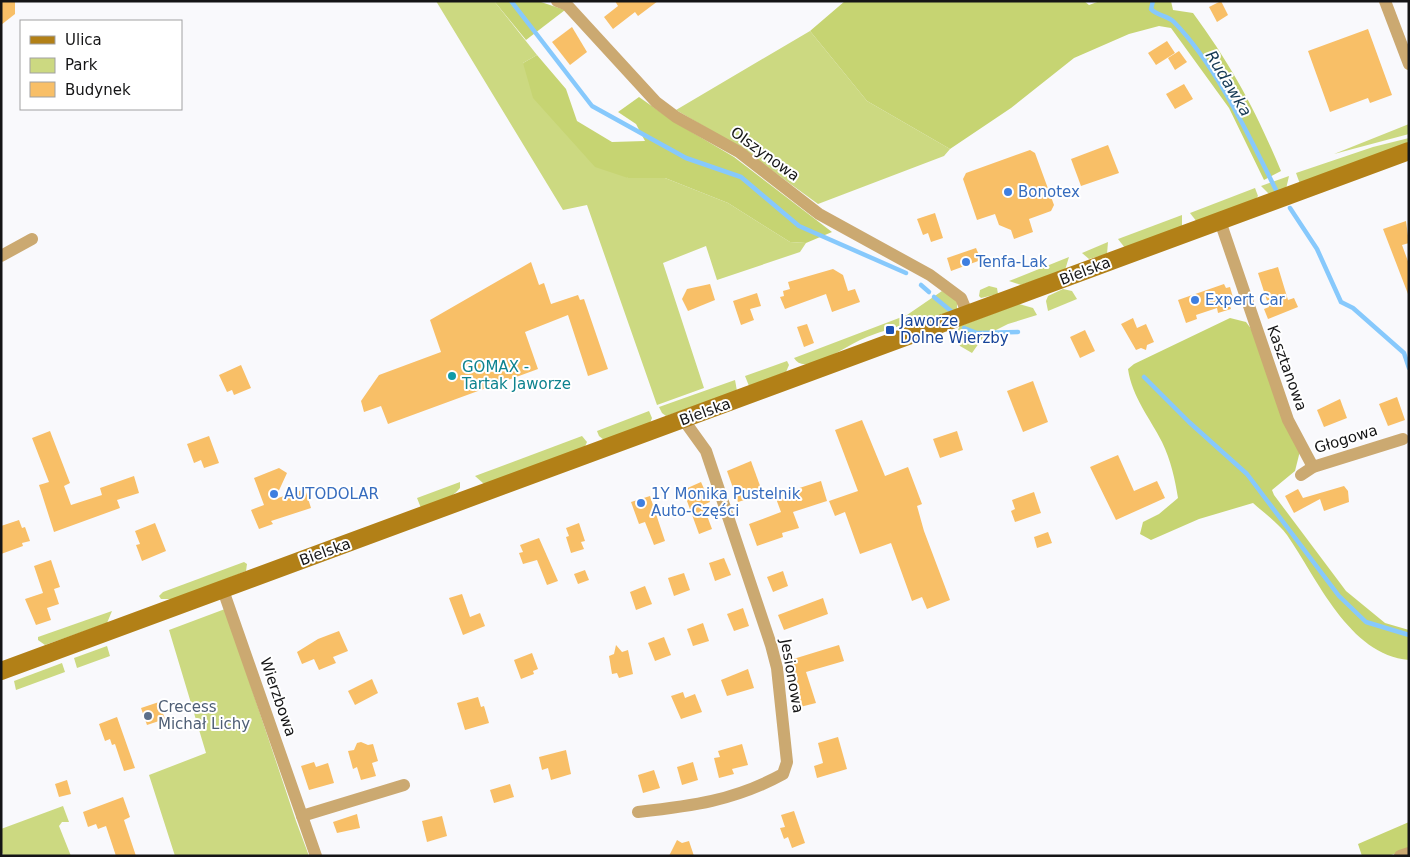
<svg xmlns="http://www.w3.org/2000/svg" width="1410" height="857" font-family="'DejaVu Sans',sans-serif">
<rect width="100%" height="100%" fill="#f9f9fc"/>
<g fill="#ccd981">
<path d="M436 1H494L537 55 523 63 628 178H665L728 203 790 242 806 243 800 252 717 280 706 246 663 263 704 388 657 405 587 205 563 210Z"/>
<path d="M810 31 867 101 950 149 944 156 818 204 741 148 676 110Z"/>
<path d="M1409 124V134L1334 154Z"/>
<path d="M1409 138V144L1300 184 1296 173 1373 147Z"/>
<path d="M1289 176 1286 189 1269 194 1261 186Z"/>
<path d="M1255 188 1258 196 1255 200 1197 222 1190 213Z"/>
<path d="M1182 215V227L1125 248 1118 239Z"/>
<path d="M1108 242 1107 254 1089 259 1082 253Z"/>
<path d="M1069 257 1065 270 1021 285 1009 281Z"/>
<path d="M989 286 997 288 998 294 981 298 979 296 980 290Z"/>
<path d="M1063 289 1072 291 1077 299 1048 311 1046 301 1048 296Z"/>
<path d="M942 291 957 300V310C927 320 897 325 867 337 847 345 830 360 807 364 802 365 797 363 794 358L907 315Z"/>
<path d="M1019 304 1033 308 1037 315 1008 324 984 336 972 353 960 346 956 333 960 326Z"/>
<path d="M787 361 789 365 786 372 749 386 745 376Z"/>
<path d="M735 380 737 391 666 416 662 413 659 407Z"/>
<path d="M649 411 652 418 650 423 604 440 599 436 597 431Z"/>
<path d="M582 436 587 442 584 449 484 484 475 476Z"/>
<path d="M460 482V488C451 500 435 503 421 508L417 498Z"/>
<path d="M244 562 247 564 246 571 176 599H161L159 596 163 592Z"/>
<path d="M225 609 296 821 309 856H175L149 775 206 753 169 630Z"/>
<path d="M112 611 107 623 45 645 38 640V637Z"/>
<path d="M107 646 110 656 77 668 74 658Z"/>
<path d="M62 663 65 672 16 690 14 681Z"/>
<path d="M63 806 69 822H62L59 826 71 856H4L1 851V829Z"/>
</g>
<g fill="#c6d472">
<path d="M494 1H538L565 10 526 40Z"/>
<path d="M845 1H1084L1089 5 1100 1H1171L1173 10 1193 13C1232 66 1256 111 1281 171L1264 180 1229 108 1171 28 1159 26 1129 34 1074 58 1011 108 950 149 867 101 810 31Z"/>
<path d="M537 55 566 89 577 121 612 142 645 141 636 124 618 112 639 97 673 121 734 157 832 232 806 243 790 242 728 203 665 178H628L595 167 533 98 523 63Z"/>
<path d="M1230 318 1246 322 1252 330 1300 451 1295 471 1272 490 1274 495 1346 591 1385 623 1409 630V660C1349 655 1317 578 1287 535 1278 523 1264 513 1253 503L1199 519 1151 540 1140 534 1143 522 1159 514 1178 498C1175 479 1171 461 1162 442 1150 418 1132 397 1128 369L1134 364Z"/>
<path d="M1409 822V849L1388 856H1362L1358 844Z"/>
</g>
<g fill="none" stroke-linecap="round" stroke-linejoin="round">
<g stroke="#87c9fc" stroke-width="4.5">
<path d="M511 1 592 106 686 158 741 177 799 226 906 273"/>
<path d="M1153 1 1151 9C1157 16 1167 15 1174 22 1216 65 1249 136 1276 190"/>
<path d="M1290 208 1317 249 1341 302 1353 308 1404 353 1409 368"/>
<path d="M921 285 929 292"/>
<path d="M934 297 951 311"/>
<path d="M964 328 977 333 1018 332"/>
<path d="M1144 377 1189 422 1247 474 1339 596 1366 622 1409 635"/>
</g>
</g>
<g fill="#f8bf67">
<path d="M1 1H15V14L1 25Z"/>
<path d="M615 1H658L638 16 635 12 613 29 604 17 618 6Z"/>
<path d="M1221 1 1228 15 1217 22 1209 7Z"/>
<path d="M572 27 587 52 570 65 552 42Z"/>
<path d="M1368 29 1392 95 1370 103 1368 98 1330 112 1308 51Z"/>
<path d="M1167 41 1175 53 1156 65 1148 53Z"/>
<path d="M1179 51 1187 62 1175 70 1168 58Z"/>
<path d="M1184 84 1193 99 1175 109 1166 94Z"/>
<path d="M1108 145 1119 173 1081 186 1071 159Z"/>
<path d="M1030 150 1035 153 1054 205 1051 211 1029 219 1033 232 1014 239 1011 230 999 225 995 214 977 220 963 179 966 173Z"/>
<path d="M935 213 943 238 931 242 928 233 923 235 917 219Z"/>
<path d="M1406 221 1409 243 1402 245 1409 264 1408 294 1383 229Z"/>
<path d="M976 248 981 260 951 271 947 258Z"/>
<path d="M531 262 539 285 544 283 551 304 578 295 580 300 584 299 608 369 588 376 568 315 525 332 538 369 388 424 381 406 364 412 361 401 379 375 441 352 430 320Z"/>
<path d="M1278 267 1288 300 1294 298 1298 307 1268 319 1264 309 1269 307 1258 273Z"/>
<path d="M833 269 843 275 848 291 855 289 860 302 832 312 826 294 785 309 780 297 784 296 783 291 790 289 788 282Z"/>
<path d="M710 284 715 300 688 311 682 299 687 289Z"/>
<path d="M1224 284 1226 288 1230 287 1234 301 1229 303 1231 309 1218 313 1217 308 1196 315 1197 319 1186 323 1178 300Z"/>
<path d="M757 293 761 306 750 309 754 320 741 325 733 301Z"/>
<path d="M1133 318 1137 328 1146 324 1154 342 1147 345 1146 350 1141 348 1136 350 1121 324Z"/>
<path d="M807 324 814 343 804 347 797 327Z"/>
<path d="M1085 330 1095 351 1080 358 1070 337Z"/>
<path d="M241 365 251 388 234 395 232 390 227 392 219 375Z"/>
<path d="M1033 381 1048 422 1023 432 1007 391Z"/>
<path d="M1397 397 1405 420 1388 426 1379 404Z"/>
<path d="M1340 399 1347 418 1324 427 1317 410Z"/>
<path d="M862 420 885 476 908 467 922 504 917 506 924 531 950 600 927 609 922 597 912 601 891 543 860 554 845 512 835 516 829 501 858 491 835 430Z"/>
<path d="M50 431 70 483 64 486 71 505 102 495 100 488 134 476 139 493 117 500 120 508 54 532 39 485 49 482 32 438Z"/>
<path d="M957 431 963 450 940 458 933 439Z"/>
<path d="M209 436 219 463 204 468 201 460 194 463 187 444Z"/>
<path d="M1118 455 1134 491 1157 481 1165 498 1116 520 1090 467Z"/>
<path d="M751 461 763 494 738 502 727 471Z"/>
<path d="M279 468 287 473 275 499 305 489 311 508 271 521 273 524 259 529 251 510 264 505 254 478Z"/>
<path d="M821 481 827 501 793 512 799 528 782 533 783 537 757 546 749 524 781 512 774 493 785 489 787 492Z"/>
<path d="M701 482 710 502 703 505 712 529 699 534 683 490Z"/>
<path d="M1344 486 1348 491 1349 502 1324 511 1320 499 1294 513 1285 496 1298 489 1303 498Z"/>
<path d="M1034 492 1041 513 1015 522 1011 511 1015 509 1012 500Z"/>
<path d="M650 496 665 541 654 545 645 522 639 524 631 502Z"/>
<path d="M19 520 22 528 25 527 30 541 22 543 23 546 1 554V526Z"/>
<path d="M155 523 166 551 142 561 136 545 140 544 135 531Z"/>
<path d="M579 523 585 541 581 542 584 549 571 553 566 537 569 536 566 528Z"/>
<path d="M1048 532 1052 543 1037 548 1034 537Z"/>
<path d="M539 538 558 581 547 585 537 560 523 564 519 553 523 552 520 545Z"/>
<path d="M724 558 731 575 715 581 709 563Z"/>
<path d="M51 560 60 587 54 589 59 604 47 608 51 620 36 625 25 599 43 593 34 566Z"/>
<path d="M585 570 589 580 578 584 574 574Z"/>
<path d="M783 571 788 586 773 592 767 577Z"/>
<path d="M684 573 690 590 674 596 668 578Z"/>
<path d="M645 586 652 604 636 610 630 592Z"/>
<path d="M462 594 470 617 480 613 485 626 463 635 449 598Z"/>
<path d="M823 598 828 614 784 630 778 615Z"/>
<path d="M743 608 749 626 734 631 727 614Z"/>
<path d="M703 623 709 641 693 646 687 629Z"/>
<path d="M339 631 348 651 333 657 336 663 319 670 314 659 302 664 297 652 318 639Z"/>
<path d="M664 637 671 655 655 661 648 643Z"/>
<path d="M616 645 622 652 628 650 633 674 619 678 617 673 612 674 609 656 614 654Z"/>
<path d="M839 645 844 661 806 672 816 703 800 707 796 692 800 691 790 660Z"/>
<path d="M532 653 538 669 533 671 534 674 521 679 514 660Z"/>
<path d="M748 669 754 688 727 696 721 680Z"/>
<path d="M372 679 378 693 355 705 348 691Z"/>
<path d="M683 692 685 698 695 694 702 712 681 719 671 696Z"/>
<path d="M478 697 481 707 484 706 489 723 465 730 457 703Z"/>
<path d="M159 702 165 719 147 725 141 708Z"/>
<path d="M117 717 135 768 124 771 115 744 112 745 110 739 105 741 99 724Z"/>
<path d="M838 737 847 769 817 778 814 766 823 763 818 743Z"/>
<path d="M361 742 368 745 373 744 378 761 372 763 376 776 361 780 357 767 353 769 348 751 354 750 357 743Z"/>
<path d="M742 744 748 765 732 769 734 774 719 778 714 758 720 757 718 751Z"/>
<path d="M566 750 571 774 551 780 548 768 542 770 539 757Z"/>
<path d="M314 762 316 767 328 763 334 783 309 790 301 766Z"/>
<path d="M693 762 698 780 682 785 677 767Z"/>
<path d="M654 770 660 788 643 793 638 775Z"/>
<path d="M67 780 71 794 59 797 55 784Z"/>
<path d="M510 784 514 797 494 803 490 790Z"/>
<path d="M123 797 130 817 124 820 136 856H116L106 826 98 829 96 824 88 827 83 812Z"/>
<path d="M794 811 805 843 792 848 788 837 784 839 780 828 785 827 781 815Z"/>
<path d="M357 814 360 828 337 833 333 822Z"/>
<path d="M442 816 447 836 427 842 422 821Z"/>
<path d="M677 840 682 843 689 841 694 856H669Z"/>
</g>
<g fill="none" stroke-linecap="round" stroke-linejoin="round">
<g stroke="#cba971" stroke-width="12">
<path d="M557 1 567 5 656 102 676 117 739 152 819 214 930 275 961 298 968 315"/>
<path d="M1385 1 1409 64"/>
<path d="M1220 221 1288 420 1313 467"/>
<path d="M1 256 32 239"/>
<path d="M1301 475 1313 467 1403 439"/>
<path d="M223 590 316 856"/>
<path d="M638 812C691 806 734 801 783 774L787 762 777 668 771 645 706 451 683 419"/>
<path d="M302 816 404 785"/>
<path d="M1400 856 1409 853"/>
</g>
<path stroke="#b28017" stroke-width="18" d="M1 671 1409 151"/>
</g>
<g fill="#3f7fe0" stroke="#fff" stroke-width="2">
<circle cx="1008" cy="192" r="5"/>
<circle cx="966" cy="262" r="5"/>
<circle cx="1195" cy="300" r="5"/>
<circle cx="274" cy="494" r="5"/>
<circle cx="641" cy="503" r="5"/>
</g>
<rect fill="#1a4fb4" stroke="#fff" stroke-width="2" x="885" y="325" width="10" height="10" rx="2.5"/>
<circle fill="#0f9aa8" stroke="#fff" stroke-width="2" cx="452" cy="376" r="5"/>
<circle fill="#5c6f8a" stroke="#fff" stroke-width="2" cx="148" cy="716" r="5"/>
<g text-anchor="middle" stroke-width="4" stroke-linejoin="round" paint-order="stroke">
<g font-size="15" fill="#151516" stroke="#fff">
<text transform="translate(765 154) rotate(36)" y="5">Olszynowa</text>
<text transform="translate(1085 271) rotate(-21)" y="5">Bielska</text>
<text transform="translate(1287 368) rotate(70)" y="5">Kasztanowa</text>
<text transform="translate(705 412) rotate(-20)" y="5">Bielska</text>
<text transform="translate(1346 439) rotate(-17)" y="5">Głogowa</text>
<text transform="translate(325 552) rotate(-20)" y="5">Bielska</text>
<text transform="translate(792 676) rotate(80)" y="5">Jesionowa</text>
<text transform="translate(278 697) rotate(71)" y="5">Wierzbowa</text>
</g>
<g font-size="15" fill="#366cbe" stroke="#fff" text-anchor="start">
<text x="1018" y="197">Bonotex</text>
<text x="976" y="267">Tenfa-Lak</text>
<text x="1205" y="305">Expert Car</text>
<text x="284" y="499">AUTODOLAR</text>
<text x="651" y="499">1Y Monika Pustelnik<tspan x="651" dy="17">Auto-Części</tspan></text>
</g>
<g font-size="15" fill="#164399" stroke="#fff" text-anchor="start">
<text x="900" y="326">Jaworze<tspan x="900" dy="17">Dolne Wierzby</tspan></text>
</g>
<g font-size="15" fill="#0d838f" stroke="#fff" text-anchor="start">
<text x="462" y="372">GOMAX -<tspan x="462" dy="17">Tartak Jaworze</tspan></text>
</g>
<g font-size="15" fill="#4e5e75" stroke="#fff" text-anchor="start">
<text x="158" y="712">Crecess<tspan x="158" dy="17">Michał Lichy</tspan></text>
</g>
<g font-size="16" font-style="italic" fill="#143953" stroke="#fff">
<text transform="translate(1229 83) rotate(59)" y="6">Rudawka</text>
</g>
</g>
<rect width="1410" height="857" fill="none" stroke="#151516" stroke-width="5"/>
<rect x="20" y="20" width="162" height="90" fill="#ffffff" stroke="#a1a1a2"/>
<rect x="30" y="36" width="25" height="8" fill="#b28017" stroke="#a1a1a2"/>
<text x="65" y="45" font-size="15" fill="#151516">Ulica</text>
<rect x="30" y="58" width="25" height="15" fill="#ccd981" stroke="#a1a1a2"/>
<text x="65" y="70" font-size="15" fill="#151516">Park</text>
<rect x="30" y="82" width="25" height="15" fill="#f8bf67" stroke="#a1a1a2"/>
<text x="65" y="95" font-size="15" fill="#151516">Budynek</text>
</svg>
